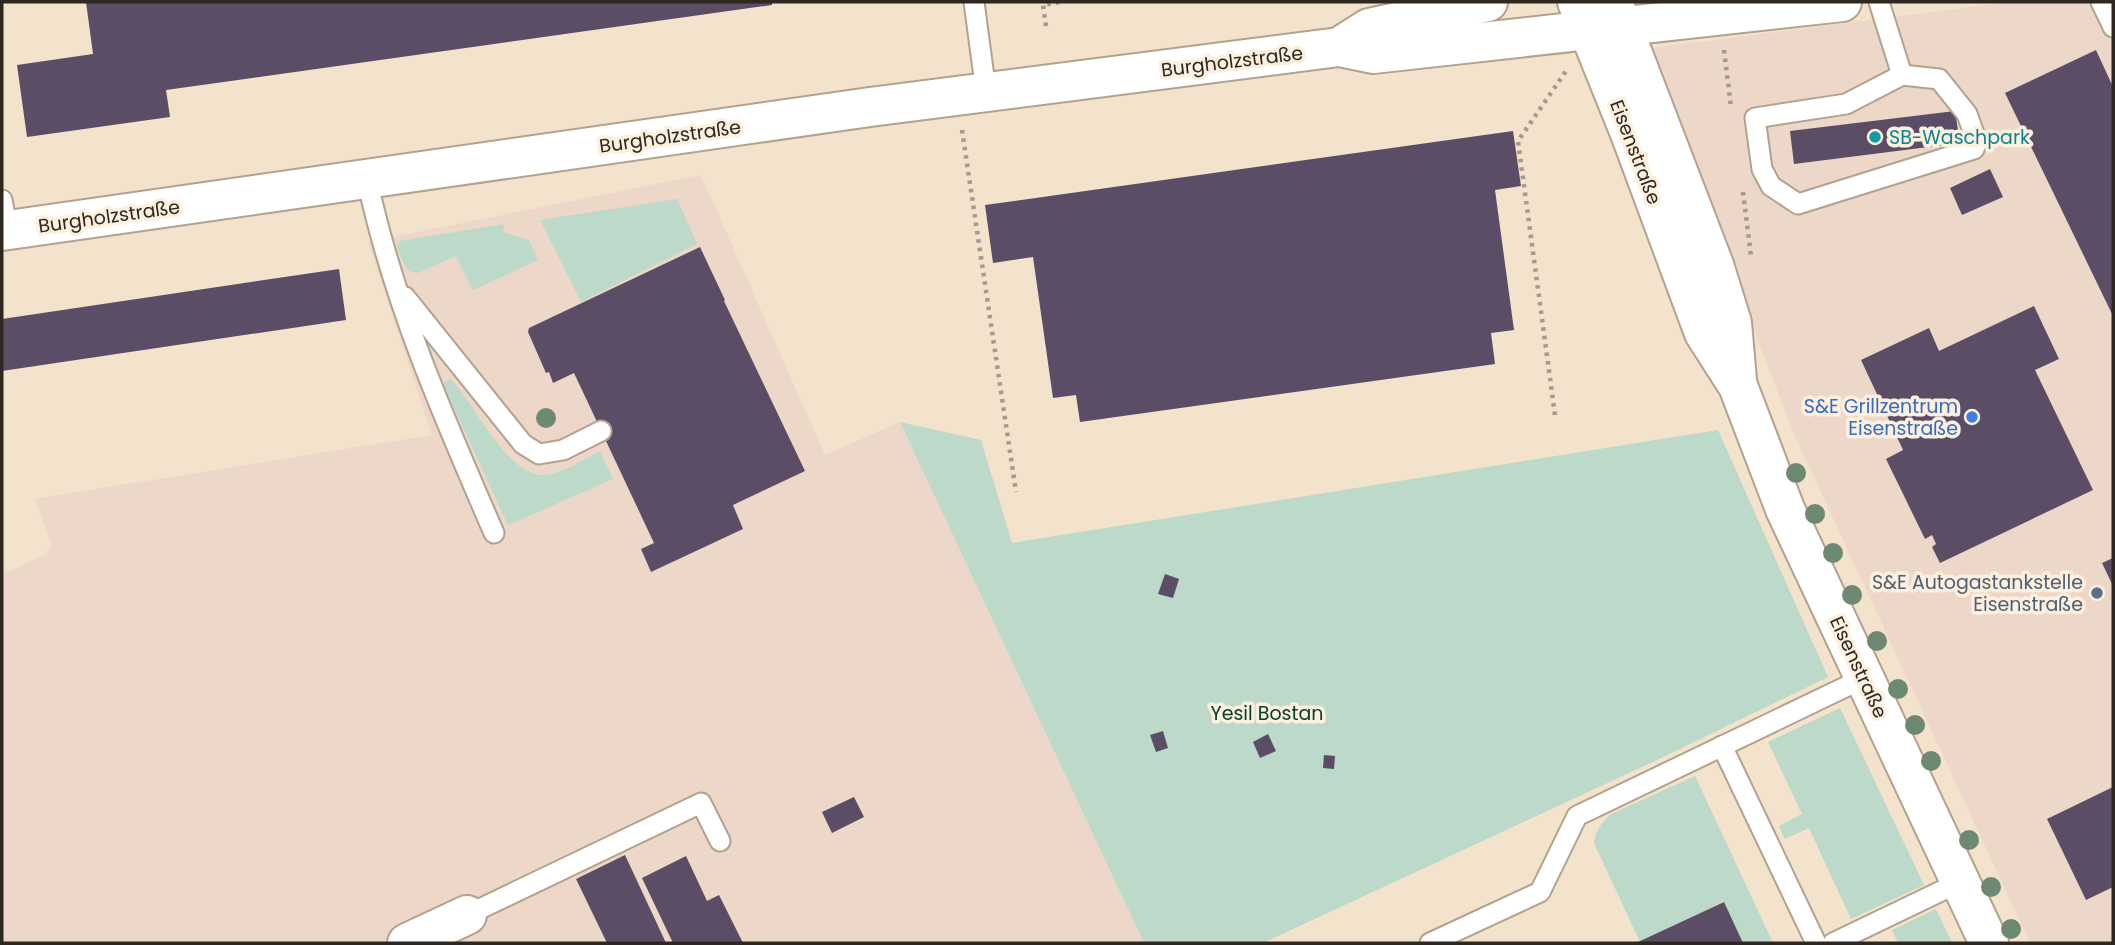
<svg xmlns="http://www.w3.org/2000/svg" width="2115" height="945" font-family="Poppins,sans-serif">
<rect width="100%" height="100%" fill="#f3e2cc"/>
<g fill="#ecd7c9">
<path d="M2010 2H2113V943H2030L1794 434 1645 49Z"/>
<path d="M701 175 825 455 900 422 1144 943H2V575L46 554 52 546 35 499 432 435 368 242Z"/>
</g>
<g fill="#bcd9c9">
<path d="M677 199 697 244 581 302 540 220Z"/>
<path d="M504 224 503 232 529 240 538 260 473 290 456 256 418 273 409 271 403 262 397 246 400 241Z"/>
<path d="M450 379C475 403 507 478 546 475 564 473 584 459 600 451L613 479 508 525 444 386V382Z"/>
<path d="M900 422 981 440 1012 543 1718 430 1828 677 1657 760 1263 943H1144Z"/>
<path d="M1840 708 1924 885 1851 919 1809 828 1785 839 1779 826 1802 814 1768 742Z"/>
<path d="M1695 776 1773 943H1743L1723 902 1640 942 1594 843C1596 830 1601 823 1611 814Z"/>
<path d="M1936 909 1952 943H1898L1892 930Z"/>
</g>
<g fill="#5c4d66">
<path d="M86 2H772V5L166 90 170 117 27 137 17 65 93 54Z"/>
<path d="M2096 50 2113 87V316L2005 93Z"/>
<path d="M1955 111 1960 143 1794 164 1790 131Z"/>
<path d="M1513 131 1521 186 1495 190 1514 330 1491 333 1495 364 1080 422 1076 395 1053 398 1033 257 993 263 985 205Z"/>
<path d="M1990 169 2003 197 1962 215 1950 188Z"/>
<path d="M700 247 725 300 724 301 805 471 733 505 743 529 651 572 641 549 654 543 574 373 553 383 549 372 546 373 528 332 529 328Z"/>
<path d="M339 269 346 320 2 371V319Z"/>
<path d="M2034 306 2059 359 2035 370 2093 490 1940 563 1932 547 1936 544 1932 535 1925 539 1886 459 1903 450 1861 360 1929 328 1939 351Z"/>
<path d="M2113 558V586L2102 563Z"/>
<path d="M1165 574 1179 579 1173 598 1158 594Z"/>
<path d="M1163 731 1168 748 1156 752 1150 735Z"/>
<path d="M1268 734 1276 751 1260 758 1253 742Z"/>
<path d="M1324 755 1335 756 1334 769 1323 768Z"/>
<path d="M2113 787V887L2086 900 2047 819Z"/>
<path d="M854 797 864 817 832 833 822 812Z"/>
<path d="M625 855 666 943H607L576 879Z"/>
<path d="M686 856 707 901 719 895 743 943H673L642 878Z"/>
<path d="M1724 902 1743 943H1636Z"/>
</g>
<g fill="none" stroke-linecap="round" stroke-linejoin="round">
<g stroke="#b2a28e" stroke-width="23">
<g id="service">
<path d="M974 2 986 92"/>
<path d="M1879 2 1902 75"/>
<path d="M2101 2 2113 27"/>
<path d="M1902 75 1939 79 1967 114 1977 142 1974 149 1798 204 1771 186 1762 169 1755 118 1846 104Z"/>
<path d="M367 179C393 302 444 418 494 533"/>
<path d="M2 200 8 230"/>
<path d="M405 297 523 444 539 454 563 450 601 431"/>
<path d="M1722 746 1816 943"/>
<path d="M467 915 701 803 720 841"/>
<path d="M1430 943 1540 892 1577 816 1864 678"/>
<path d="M1833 943 1960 882"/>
</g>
</g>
<g stroke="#b2a28e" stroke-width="42">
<g id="minor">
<path d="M1339 47 1369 28 1488 2"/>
<path d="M2 231 870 107 1339 47 1373 54 1842 2"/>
<path d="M407 943 467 915"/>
</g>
</g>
<g stroke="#b2a28e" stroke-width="42">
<g id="tertiary">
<path d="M1577 2 1631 136 1704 333 1738 386 1785 509 1989 943"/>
<path d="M1613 2 1714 265 1732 323 1737 380"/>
</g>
</g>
<g stroke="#a69a89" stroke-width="4.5" stroke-dasharray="3.5 5" stroke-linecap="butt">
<path d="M1046 26 1043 5 1060 2"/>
<path d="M1724 50 1731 107"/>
<path d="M962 130 1016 492"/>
<path d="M1743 192 1751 256"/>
<path d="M1555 415 1518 141 1566 71"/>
</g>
<use href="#service" stroke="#fff" stroke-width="19"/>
<use href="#minor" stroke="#fff" stroke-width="38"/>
<use href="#tertiary" stroke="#fff" stroke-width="38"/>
</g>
<g fill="#6e8972">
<circle cx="546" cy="418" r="10"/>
<circle cx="1796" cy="473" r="10"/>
<circle cx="1815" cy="514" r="10"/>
<circle cx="1833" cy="553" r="10"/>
<circle cx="1852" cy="595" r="10"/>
<circle cx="1877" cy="641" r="10"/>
<circle cx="1898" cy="689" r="10"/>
<circle cx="1915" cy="725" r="10"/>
<circle cx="1931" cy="761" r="10"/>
<circle cx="1969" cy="840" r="10"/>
<circle cx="1991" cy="887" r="10"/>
<circle cx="2011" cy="929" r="10"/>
</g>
<circle fill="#0f9aa8" stroke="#fef0de" stroke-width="2.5" cx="1875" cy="137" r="7"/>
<circle fill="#3f7fe0" stroke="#fef0de" stroke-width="2.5" cx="1972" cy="417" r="7"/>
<circle fill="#5c6f8a" stroke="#fef0de" stroke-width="2.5" cx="2097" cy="593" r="7"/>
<g text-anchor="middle" stroke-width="7" stroke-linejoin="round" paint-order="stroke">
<g font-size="19" fill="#2e2820" stroke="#fef0de">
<text transform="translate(1232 61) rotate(-7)" y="7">Burgholzstraße</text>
<text transform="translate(670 136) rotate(-8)" y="7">Burgholzstraße</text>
<text transform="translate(1636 152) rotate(69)" y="7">Eisenstraße</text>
<text transform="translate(109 216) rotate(-8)" y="7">Burgholzstraße</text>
<text transform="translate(1859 667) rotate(65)" y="7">Eisenstraße</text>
</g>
<g font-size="19" fill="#0d838f" stroke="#fef0de" text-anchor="start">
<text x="1889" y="144">SB-Waschpark</text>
</g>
<g font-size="19" fill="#366cbe" stroke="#fef0de" text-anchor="end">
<text x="1958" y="413">S&amp;E Grillzentrum<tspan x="1958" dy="22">Eisenstraße</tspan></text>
</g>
<g font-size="19" fill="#4e5e75" stroke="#fef0de" text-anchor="end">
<text x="2083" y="589">S&amp;E Autogastankstelle<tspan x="2083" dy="22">Eisenstraße</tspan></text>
</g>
<g font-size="19" fill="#024128" stroke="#fef0de">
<text x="1267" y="720">Yesil Bostan</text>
</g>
</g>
<rect width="2115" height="945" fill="none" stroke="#2e2820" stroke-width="7"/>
</svg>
